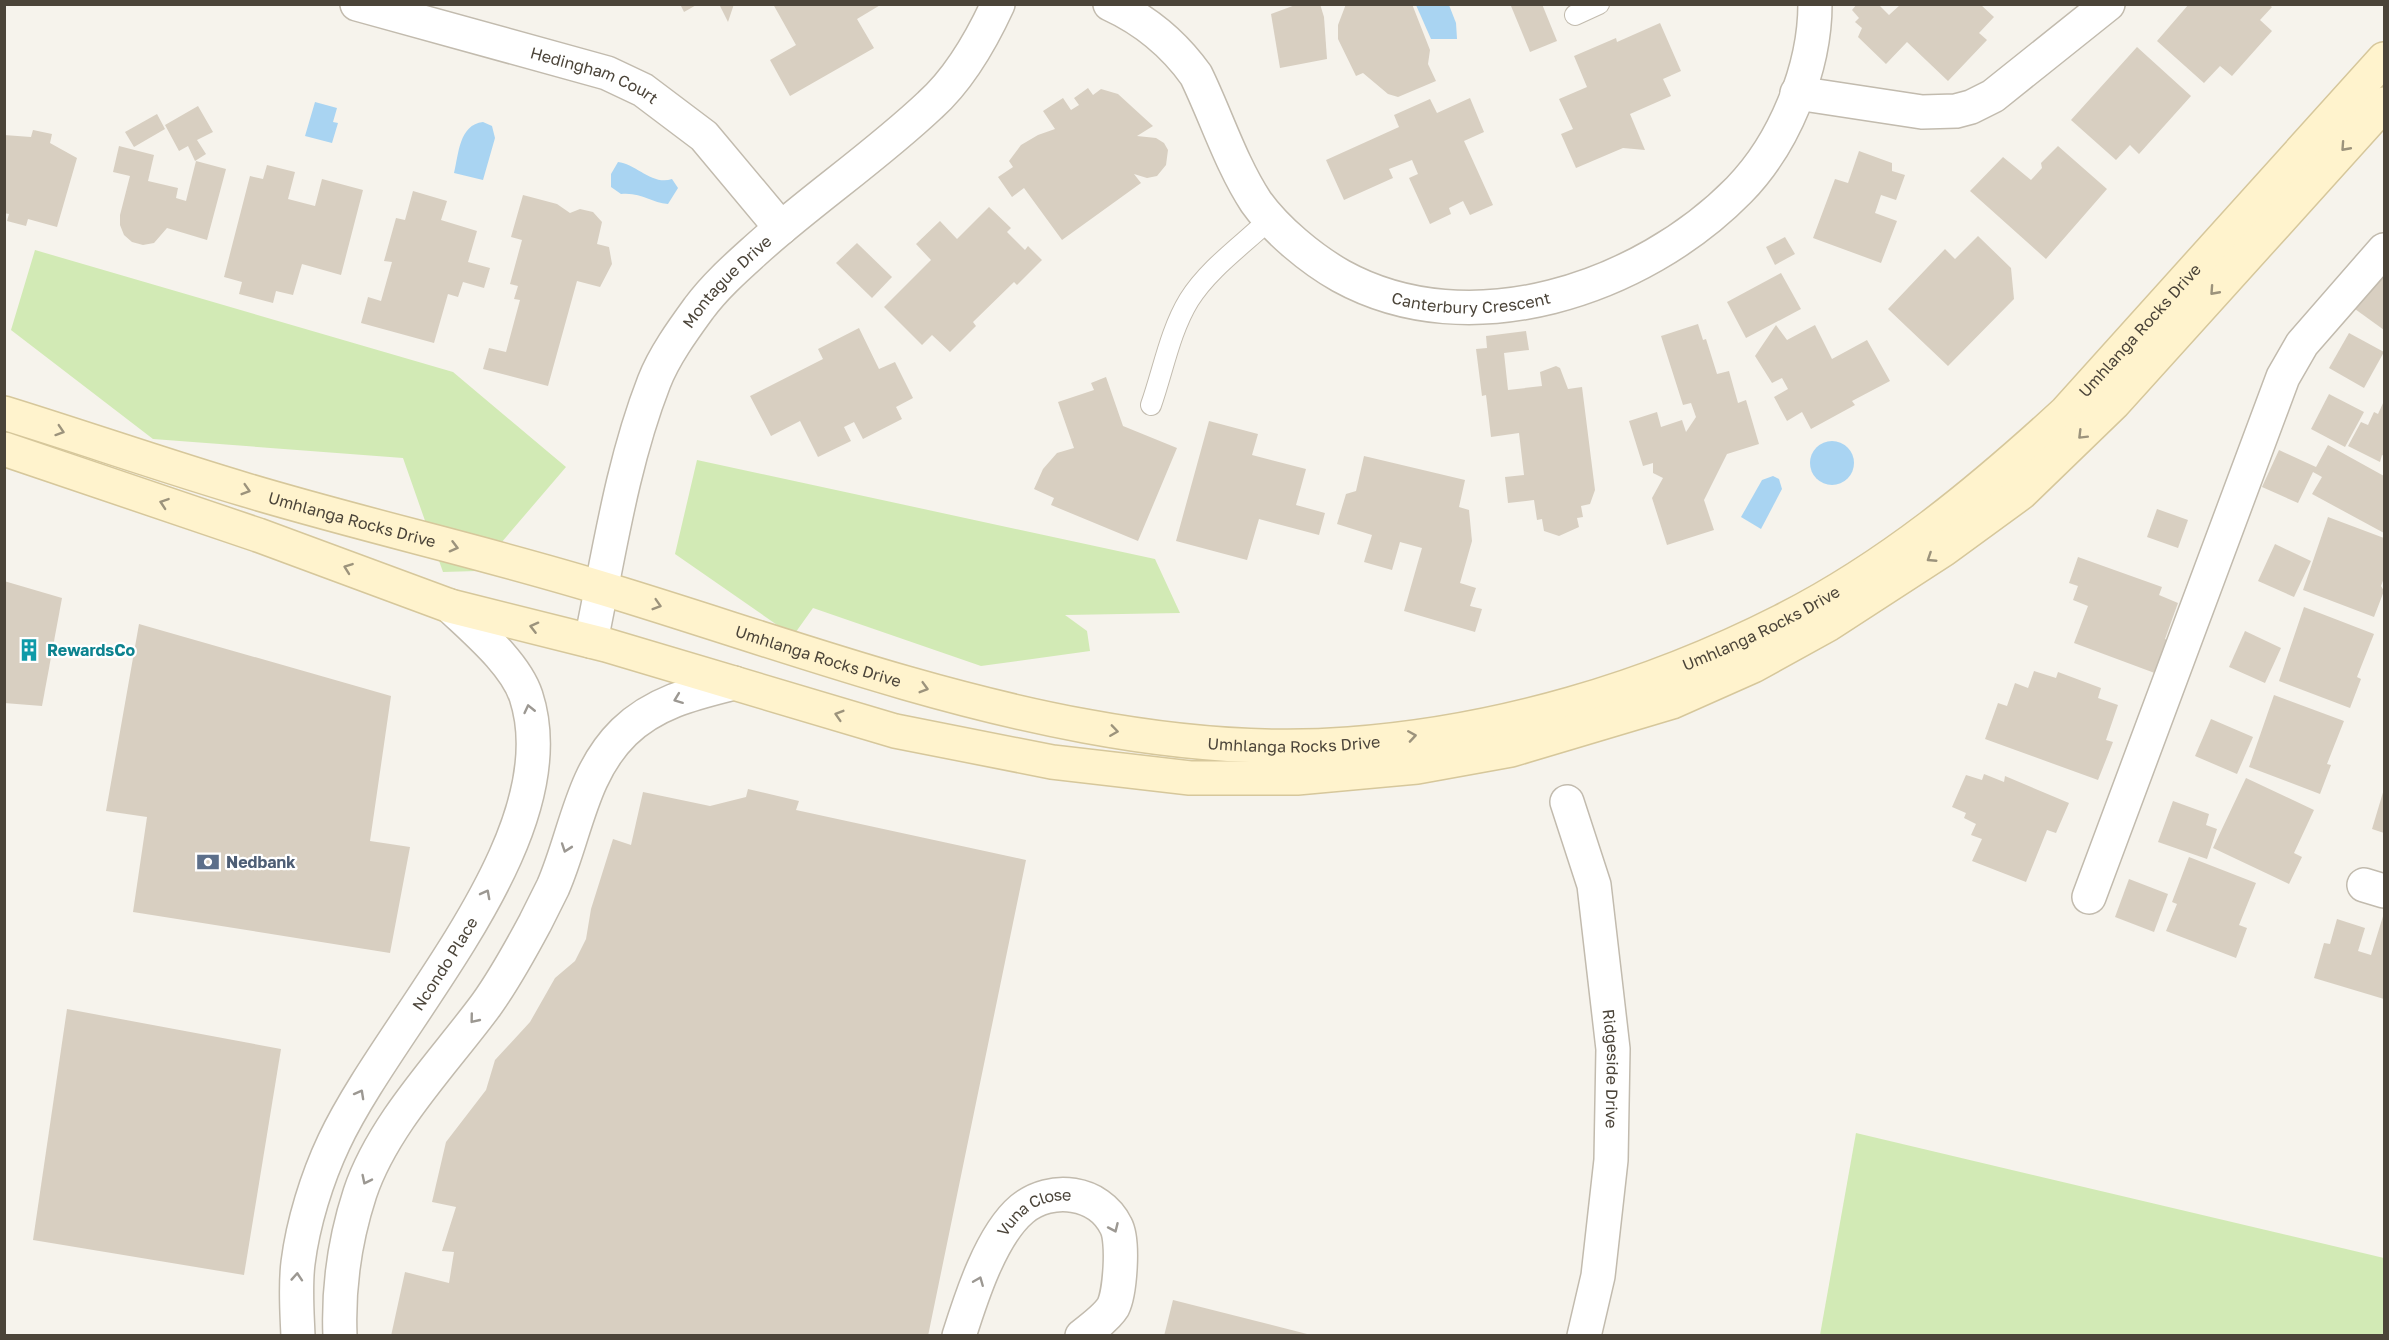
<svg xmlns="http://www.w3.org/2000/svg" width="2389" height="1340" font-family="'Golos Text',sans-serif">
<rect width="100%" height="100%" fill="#f6f3ec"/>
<g fill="#d2eab5">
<path d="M35 250 453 372 566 467 477 571 443 572 403 458 153 439 11 330Z"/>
<path d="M697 460 1155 559 1180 613 1065 615 1087 631 1090 651 981 666 813 608 793 636 675 554Z"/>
<path d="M1856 1133 2384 1258V1335H1820Z"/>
</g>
<g fill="#a9d4f2">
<path d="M1416 5H1449L1456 23 1457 39H1431Z"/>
<path d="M315 102 337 108 333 122 338 123 332 143 305 136Z"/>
<path d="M483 122 492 126 495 138 483 180 454 173C459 153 459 125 483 122Z"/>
<path d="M618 162C636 164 653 186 672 179L678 188 668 204C651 203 642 192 621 194L611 187V174Z"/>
<circle cx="1832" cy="463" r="22"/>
<path d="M1773 476 1779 479 1782 489 1761 529 1741 517 1762 480Z"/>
</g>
<g fill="#d8cfc1">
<path d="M680 4H698L684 12Z"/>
<path d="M719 4H734L728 22Z"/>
<path d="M773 4H882L857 19 874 48 790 96 770 60 796 45Z"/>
<path d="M1298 4H1320L1324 17 1327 59 1280 68 1271 14Z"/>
<path d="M1346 4H1412L1430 50 1428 64 1436 81 1398 97 1388 94 1363 73 1356 76 1338 39V25Z"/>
<path d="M1514 4H1542L1557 41 1530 52 1511 6Z"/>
<path d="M1857 4H1878L1889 15 1900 5H1981L1994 17 1979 33 1987 40 1948 81 1907 42 1886 64 1858 37 1862 28 1855 22 1859 18 1852 10Z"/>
<path d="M2189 4H2268L2272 7 2260 20 2272 31 2232 76 2220 66 2204 83 2157 41Z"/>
<path d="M1660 23 1681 71 1663 79 1671 96 1630 114 1645 150 1623 148 1576 168 1561 134 1573 129 1559 99 1587 87 1574 56 1616 38 1617 42Z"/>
<path d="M2137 47 2191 96 2139 154 2130 145 2116 160 2071 120Z"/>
<path d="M1088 88 1093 95 1101 89 1118 94 1153 126 1137 136 1156 138 1164 143 1168 150 1166 165 1157 176 1147 178 1134 174 1141 183 1062 240 1024 188 1012 197 998 177 1013 167 1009 161 1021 145 1038 135 1055 129 1043 111 1063 98 1071 110 1079 105 1074 98Z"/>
<path d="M1470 98 1484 132 1464 141 1493 205 1470 215 1463 201 1449 208 1451 214 1430 224 1409 178 1418 174 1412 160 1389 169 1393 178 1344 200 1326 160 1399 127 1394 115 1430 99 1437 113Z"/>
<path d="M198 106 213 132 197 140 206 154 195 161 188 146 179 151 165 125Z"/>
<path d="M157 114 165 129 134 147 125 132Z"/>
<path d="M33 130 52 134 50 143 77 158 57 227 28 219 26 226 7 221 9 214 4 213V135L31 137Z"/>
<path d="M119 146 154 155 148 181 178 188 176 198 186 201 196 161 226 169 207 240 167 228 154 243 143 245 132 242 124 235 120 225V215L130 176 113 172Z"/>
<path d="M2058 146 2107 189 2046 259 1970 191 2003 157 2031 180 2042 168 2041 163Z"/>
<path d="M1859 151 1892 163V171L1905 175 1896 200 1881 195 1875 213 1897 221 1881 263 1813 238 1835 179 1848 183Z"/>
<path d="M267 165 295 172 288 199 315 206 322 179 363 190 341 275 302 264 293 295 276 291 273 303 239 294 242 282 224 277 250 176 263 179Z"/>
<path d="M413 191 447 201 441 220 477 231 468 262 490 268 484 288 463 282 458 297 448 294 434 343 361 323 368 297 381 301 392 262 384 261 396 218 405 220Z"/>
<path d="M523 195 557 204 570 213 580 209 593 212 602 222 597 244 609 247 612 264 600 287 577 281 548 386 483 369 489 348 506 352 520 300 514 299 518 286 510 284 522 240 511 237Z"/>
<path d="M989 207 1011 228 1007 232 1025 250 1028 246 1042 260 1017 285 1014 282 973 322 976 326 950 352 932 335 922 345 884 307 931 260 916 244 940 221 957 239Z"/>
<path d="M1978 236 2011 268 2014 299 1948 366 1888 309 1945 249 1955 259Z"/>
<path d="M1785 237 1795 254 1775 265 1766 247Z"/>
<path d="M857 243 892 277 872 298 836 263Z"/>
<path d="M1781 273 1801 309 1746 338 1727 302Z"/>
<path d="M2380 276 2384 280V330L2355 309Z"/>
<path d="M1698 324 1703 340 1706 339 1717 374 1729 371 1738 403 1746 400 1759 444 1727 454 1704 500 1714 530 1667 545 1652 498 1663 478 1653 473V463L1643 466 1629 421 1657 412 1661 427 1682 420 1686 432 1696 417 1691 403 1683 405 1661 336Z"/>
<path d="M1776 325 1787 340 1815 325 1832 359 1867 340 1890 381 1852 401 1855 405 1811 429 1802 412 1787 421 1774 397 1788 389 1782 378 1772 383 1755 356Z"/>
<path d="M859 328 879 369 895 362 913 398 896 407 902 419 863 439 854 422 844 427 851 441 818 457 800 421 771 436 750 396 823 359 818 349Z"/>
<path d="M1526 331 1529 350 1504 353 1508 390 1542 386 1540 372 1556 366 1560 368 1568 389 1582 387 1595 490 1590 504 1581 506 1583 517 1577 518 1579 527 1559 536 1544 531 1542 519 1537 520 1534 500 1508 503 1505 477 1524 475 1519 433 1491 437 1486 395 1482 396 1476 349 1487 348 1486 336Z"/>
<path d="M2349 333 2384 352 2364 388 2329 368Z"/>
<path d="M1106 377 1123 426 1177 448 1138 541 1051 505 1054 498 1034 489 1043 469 1057 453 1074 448 1058 402 1094 390 1091 383Z"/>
<path d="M2329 394 2364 412 2345 447 2311 429Z"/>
<path d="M2384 401V456L2382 455 2380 462 2348 446 2361 422 2368 425 2374 412 2378 414Z"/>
<path d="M1209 421 1258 434 1252 455 1306 469 1296 505 1325 513 1319 535 1259 519 1247 560 1176 541Z"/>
<path d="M2328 445 2384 476V533L2312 494 2322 477 2313 472 2298 503 2262 487 2279 450 2316 467Z"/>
<path d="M1364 456 1465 480 1459 507 1469 510 1472 541 1460 583 1476 588 1470 606 1482 609 1475 632 1404 611 1422 548 1400 542 1392 570 1364 562 1372 535 1337 524 1346 494 1356 491Z"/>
<path d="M2157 509 2188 520 2178 548 2147 537Z"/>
<path d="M2328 517 2384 538V578L2381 586 2384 591 2374 617 2303 590Z"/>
<path d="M2275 544 2311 561 2294 597 2258 581Z"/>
<path d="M2078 557 2162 587 2159 595 2178 603 2165 639 2173 642 2160 675 2074 643 2088 606 2073 600 2078 586 2069 583Z"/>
<path d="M4 581 62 598 42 706 4 703Z"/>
<path d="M2304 607 2374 634 2357 677 2361 679 2350 708 2279 681Z"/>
<path d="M139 624 391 696 370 841 410 847 390 953 133 912 147 817 106 811Z"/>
<path d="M2245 631 2281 648 2265 683 2229 667Z"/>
<path d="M2034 671 2056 678 2058 672 2101 688 2098 698 2118 705 2106 740 2113 742 2098 780 1985 739 1998 703 2007 706 2015 683 2028 688Z"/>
<path d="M2274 695 2344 721 2327 764 2331 765 2320 794 2249 767Z"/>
<path d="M2211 719 2253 737 2237 774 2195 756Z"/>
<path d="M1984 774 2004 782 2005 776 2069 803 2056 833 2047 830 2026 882 1972 861 1982 839 1971 835 1976 824 1964 818 1966 813 1952 807 1966 775 1982 780Z"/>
<path d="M2246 778 2314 810 2294 853 2302 857 2289 884 2213 848Z"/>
<path d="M748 789 799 801 796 810 1026 860 928 1336H391L405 1272 449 1283 454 1252 442 1251 456 1207 432 1202 446 1142 486 1090 495 1060 530 1022 555 978 575 961 586 939 591 909 613 839 631 845 643 792 710 806 746 797Z"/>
<path d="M2384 789V833L2372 829Z"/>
<path d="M2173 801 2209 814 2206 825 2217 829 2207 859 2158 842Z"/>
<path d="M2189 857 2256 883 2239 925 2247 928 2236 958 2166 931 2177 904 2172 902Z"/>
<path d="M2129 879 2168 894 2154 932 2115 917Z"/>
<path d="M2384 913V999L2314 978 2324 943 2330 944 2337 919 2365 928 2358 951 2371 955Z"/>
<path d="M67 1009 281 1049 244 1275 33 1240Z"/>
<path d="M1173 1300 1311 1335V1336H1164Z"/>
</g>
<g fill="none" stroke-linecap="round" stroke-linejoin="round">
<g stroke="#c2bbae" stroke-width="22">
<g id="lane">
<path d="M1575 15 1599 4"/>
<path d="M1151 405C1163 371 1170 331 1189 300 1209 268 1244 244 1271 218"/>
</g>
</g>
<g stroke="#c2bbae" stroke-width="36">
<g id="street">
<path id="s1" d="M357 4 607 73 643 90 704 136 781 228"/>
<path id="s2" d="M1110 4C1145 20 1173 43 1196 75 1216 116 1231 164 1256 202 1276 230 1311 259 1341 276 1470 347 1642 289 1739 190 1784 144 1815 69 1815 4"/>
<path d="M1797 93 1922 112 1956 111 1971 107 1993 96 2108 4"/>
<path id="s3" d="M591 641C609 554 622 464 654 382 664 356 683 330 699 308 716 285 738 266 759 247 814 198 876 156 930 105 960 78 981 41 998 4"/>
<path id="s4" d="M1567 802 1594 885 1613 1049 1611 1160 1598 1276 1584 1336"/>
<path d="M2364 885 2384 891"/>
<path d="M2089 897 2283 377 2302 344 2384 250"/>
<path id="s5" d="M298 1336C297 1311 295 1287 298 1263 303 1223 317 1178 334 1142 391 1020 572 837 526 696 515 663 475 630 450 606"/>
<path d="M340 1336C338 1287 345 1239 360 1193 383 1124 444 1062 486 1005 504 980 520 951 535 923 541 911 547 899 553 887 576 834 581 774 624 732 655 702 694 693 734 683"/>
<path id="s6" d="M959 1336C971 1298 991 1235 1022 1209 1051 1185 1099 1191 1116 1226 1124 1241 1120 1293 1113 1307 1107 1317 1091 1329 1082 1336"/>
</g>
</g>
<g stroke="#d6c79b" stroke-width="36">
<g id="secondary">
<path id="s7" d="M4 413C85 438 165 466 246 490 366 526 488 553 608 590 766 638 922 696 1085 726 1171 742 1261 751 1349 744 1498 733 1648 689 1782 621 1887 568 1979 492 2065 413L2384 59"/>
<path d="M4 449 258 535 450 606 606 645 895 731 1052 762 1190 778H1297L1417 767 1511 750 1672 702 1753 666 1829 624 1943 550 2021 493 2114 403 2384 104"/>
</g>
</g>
<use href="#lane" stroke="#fff" stroke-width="20"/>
<use href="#street" stroke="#fff" stroke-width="33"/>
<use href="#secondary" stroke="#fff3cd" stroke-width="33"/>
</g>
<defs><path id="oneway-chevron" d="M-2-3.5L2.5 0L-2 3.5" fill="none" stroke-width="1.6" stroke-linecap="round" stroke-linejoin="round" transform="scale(1.5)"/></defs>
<g stroke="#9c937c">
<use href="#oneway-chevron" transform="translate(2345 147) rotate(132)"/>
<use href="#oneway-chevron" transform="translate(2214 291) rotate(132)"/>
<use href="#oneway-chevron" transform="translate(60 431) rotate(18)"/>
<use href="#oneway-chevron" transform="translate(2082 435) rotate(135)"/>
<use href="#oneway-chevron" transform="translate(246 490) rotate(17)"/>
<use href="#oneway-chevron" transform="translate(164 503) rotate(-161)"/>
<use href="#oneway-chevron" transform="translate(454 547) rotate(15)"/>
<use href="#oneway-chevron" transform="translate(1931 558) rotate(147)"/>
<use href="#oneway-chevron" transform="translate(348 568) rotate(-160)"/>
<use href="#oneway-chevron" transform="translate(657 605) rotate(17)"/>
<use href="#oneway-chevron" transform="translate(534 627) rotate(-166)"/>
<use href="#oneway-chevron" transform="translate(924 688) rotate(16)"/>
<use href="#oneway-chevron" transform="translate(839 715) rotate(-163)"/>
<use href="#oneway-chevron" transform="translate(1114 731) rotate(8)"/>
<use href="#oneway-chevron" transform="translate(1412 736) rotate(-9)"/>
</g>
<g stroke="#9c9892">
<use href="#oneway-chevron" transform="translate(678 699) rotate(159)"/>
<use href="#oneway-chevron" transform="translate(529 709) rotate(-103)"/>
<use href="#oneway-chevron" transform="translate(566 848) rotate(109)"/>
<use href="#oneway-chevron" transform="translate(486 894) rotate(-62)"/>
<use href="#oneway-chevron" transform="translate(474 1019) rotate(129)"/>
<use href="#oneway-chevron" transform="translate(360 1094) rotate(-61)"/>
<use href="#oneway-chevron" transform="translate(366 1180) rotate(116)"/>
<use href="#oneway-chevron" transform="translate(1114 1228) rotate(66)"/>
<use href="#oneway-chevron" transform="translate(297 1277) rotate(-86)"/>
<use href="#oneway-chevron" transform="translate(979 1281) rotate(-68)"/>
</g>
<defs>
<g id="building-bare" transform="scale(1.8)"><path d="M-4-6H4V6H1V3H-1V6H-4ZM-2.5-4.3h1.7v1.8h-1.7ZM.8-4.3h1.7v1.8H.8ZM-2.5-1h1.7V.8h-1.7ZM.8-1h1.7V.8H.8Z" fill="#0f9aa8" stroke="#fff" stroke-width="2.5" paint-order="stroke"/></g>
<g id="bank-bare" transform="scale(1.8)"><path d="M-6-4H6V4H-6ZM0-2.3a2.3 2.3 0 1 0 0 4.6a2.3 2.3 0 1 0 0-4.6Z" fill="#5c6f8a" stroke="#fff" stroke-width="2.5" paint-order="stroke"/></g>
</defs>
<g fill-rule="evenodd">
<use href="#building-bare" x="29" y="650"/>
<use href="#bank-bare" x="208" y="862"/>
</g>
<g text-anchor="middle" stroke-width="4.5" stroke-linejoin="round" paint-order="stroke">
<g font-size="16" fill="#4b4439" stroke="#fff">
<text dy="6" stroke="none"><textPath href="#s1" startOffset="248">Hedingham Court</textPath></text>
<text dy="6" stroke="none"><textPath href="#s3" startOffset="392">Montague Drive</textPath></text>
<text dy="6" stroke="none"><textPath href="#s2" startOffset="502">Canterbury Crescent</textPath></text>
<text dy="6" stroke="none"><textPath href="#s7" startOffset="2308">Umhlanga Rocks Drive</textPath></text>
<text dy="6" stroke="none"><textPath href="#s7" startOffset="364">Umhlanga Rocks Drive</textPath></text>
<text dy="6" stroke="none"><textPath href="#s7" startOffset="1822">Umhlanga Rocks Drive</textPath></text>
<text dy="6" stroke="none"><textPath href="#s7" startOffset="850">Umhlanga Rocks Drive</textPath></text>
<text dy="6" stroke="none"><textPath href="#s7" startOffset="1336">Umhlanga Rocks Drive</textPath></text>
<text dy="6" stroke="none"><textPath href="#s5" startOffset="410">Ncondo Place</textPath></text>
<text dy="6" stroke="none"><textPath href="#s4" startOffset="272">Ridgeside Drive</textPath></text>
<text dy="6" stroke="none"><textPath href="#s6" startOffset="153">Vuna Close</textPath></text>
</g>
<g font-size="16" font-weight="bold" fill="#0d838f" stroke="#fff" text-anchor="start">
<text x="47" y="656">RewardsCo</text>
</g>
<g font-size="16" font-weight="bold" fill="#4e5e75" stroke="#fff" text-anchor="start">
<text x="226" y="868">Nedbank</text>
</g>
</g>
<rect width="2389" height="1340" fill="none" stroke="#4b4439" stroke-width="12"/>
</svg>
